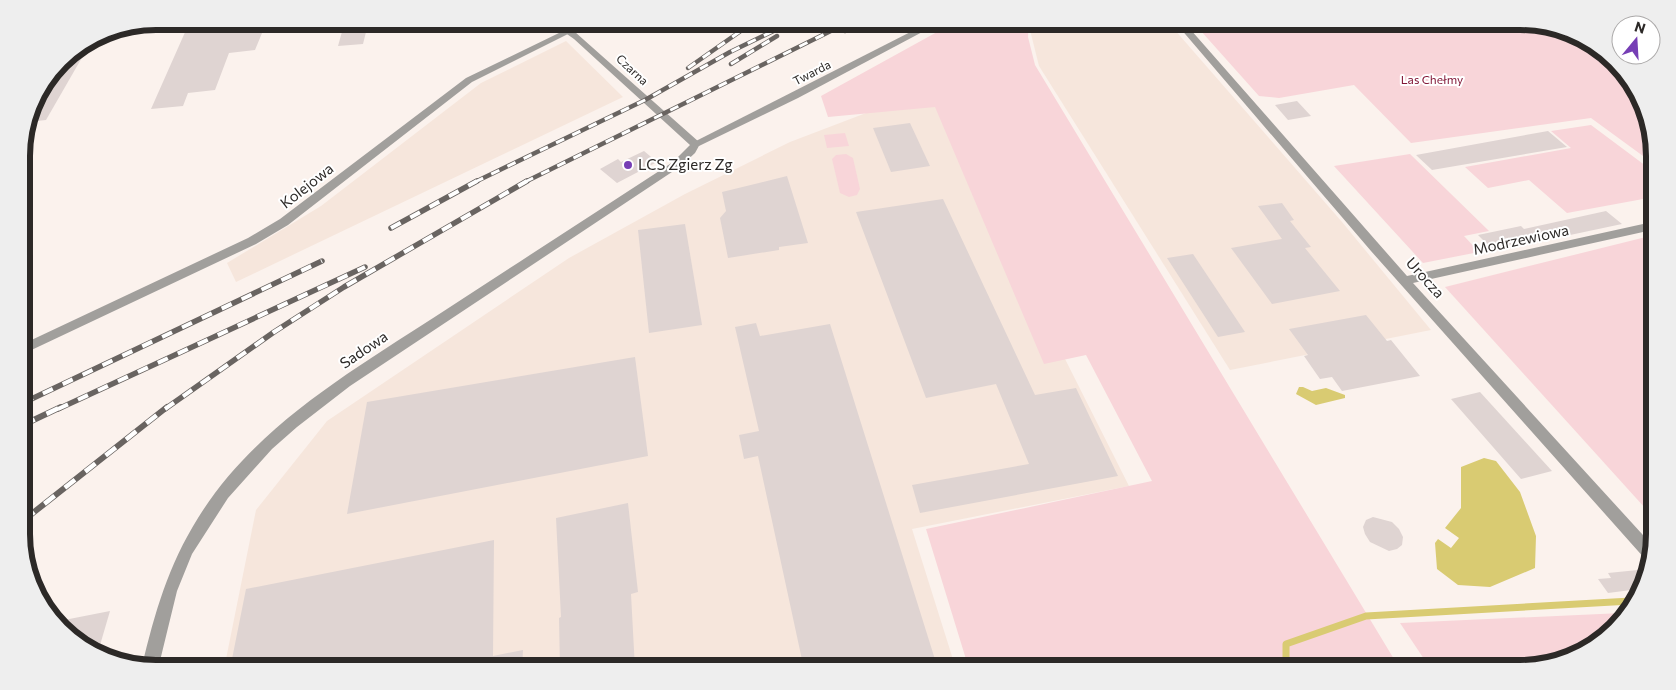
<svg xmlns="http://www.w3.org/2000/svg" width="1676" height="690" font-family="Commissioner,sans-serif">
<rect width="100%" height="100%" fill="#fbf2ed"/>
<g fill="#f6e6dc">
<path d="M1032 21H1167L1342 222 1431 330 1230 370 1039 66 1031 34Z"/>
<path d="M566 41 623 97 236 282 227 263 321 206 481 83Z"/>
<path d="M929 89 1129 486 912 529 956 669H224L256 510 327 421 569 258 685 194 790 142Z"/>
</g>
<g fill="#f8d5d9">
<path d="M957 21H1029L1028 37 1035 65 1400 669H969L926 529 1152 481 1086 355 1044 364 935 107 828 117 821 96Z"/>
<path d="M1192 21H1520L1564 28 1627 74 1654 138V164L1591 118 1411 143 1354 85 1279 98 1259 96Z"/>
<path d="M1591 125 1654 172V197L1567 213 1529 180 1488 188 1465 167 1571 148 1551 131Z"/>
<path d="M845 133 849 146 827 148 824 135Z"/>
<path d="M846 154 853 158 860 189 857 195 849 197 840 193 832 159 836 155Z"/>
<path d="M1410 154 1489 231 1464 236 1479 252 1423 263 1334 166Z"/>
<path d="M1654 235 1655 519 1445 287Z"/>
<path d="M1622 613 1602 641 1529 668H1430L1400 623Z"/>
</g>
<g fill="#d9cb72">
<path d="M1299 387H1303L1312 391 1326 388 1345 395V398L1316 405 1296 394Z"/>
<path d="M1484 458 1496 461 1520 492 1536 536 1535 568 1490 587 1458 585 1437 569 1435 543 1438 539 1451 548 1459 538 1445 528 1461 508V467Z"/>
</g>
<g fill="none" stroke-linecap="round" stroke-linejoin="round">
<path stroke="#d9cb72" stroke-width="7" d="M1273 667 1286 660V644L1366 616 1631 601"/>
</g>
<g fill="#dfd4d2">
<path d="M190 21H267L255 50 229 53 215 90 188 93 183 106 151 109Z"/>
<path d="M345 21H361L359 29 367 28 363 44 338 46Z"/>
<path d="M84 54 46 120 28 122 32 109 66 56Z"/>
<path d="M1297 101 1311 116 1288 120 1275 105Z"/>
<path d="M910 123 930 166 891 172 873 128Z"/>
<path d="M1548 131 1567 147 1432 170 1416 155Z"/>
<path d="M644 151 657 162 617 183 600 169 618 159 621 162Z"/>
<path d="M787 176 808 243 779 247V250L728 258 720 218 726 211 722 192Z"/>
<path d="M943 199 1035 395 1076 388 1118 476 920 513 912 485 1029 464 996 384 926 398 856 212Z"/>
<path d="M1282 203 1294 220 1290 221 1311 247 1305 248 1340 291 1272 304 1231 248 1282 239 1258 206Z"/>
<path d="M1606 211 1622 224 1494 251 1478 235 1521 226 1524 229Z"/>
<path d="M685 224 702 325 649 333 638 230Z"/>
<path d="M1193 254 1245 332 1218 337 1167 258Z"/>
<path d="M1366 315 1387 341 1391 340 1420 376 1342 391 1332 377 1320 379 1304 356 1308 355 1289 329Z"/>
<path d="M756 323 760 336 830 324 938 669H804L758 456 744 459 739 435 759 431 735 327Z"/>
<path d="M635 357 648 456 347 514 367 402Z"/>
<path d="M1480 392 1552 471 1521 479 1451 399Z"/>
<path d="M628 503 638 592 631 594 635 669H560L559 618 561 617 556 518Z"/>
<path d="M1373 517 1392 522 1399 529 1403 537 1402 545 1397 549 1389 551 1370 542 1365 534 1363 527 1366 520Z"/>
<path d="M494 540 493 656 523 650 522 669H230L246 589Z"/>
<path d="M1638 570 1645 581 1639 589 1608 593 1598 579 1611 578 1608 573Z"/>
<path d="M110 611 98 652 54 622Z"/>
</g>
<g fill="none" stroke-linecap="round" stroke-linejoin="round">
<g fill="#a19f9c" fill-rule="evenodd">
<path d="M544 21H555L572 32 472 82 288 225 256 244 23 354V344L248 238 280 219 466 78 561 32Z"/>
<path d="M932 21H943L798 98 699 146H691L690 144Z"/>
<path d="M1174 21H1183L1407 276 1643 224 1647 225 1649 228 1647 231 1643 232 1413 283 1653 546 1650 562 1646 560 1371 251Z"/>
</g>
<path fill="#a19f9c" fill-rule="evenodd" d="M586 21H598L575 32 699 142 700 144 695 153 681 166 350 386 297 427 272 449 228 498 192 554 177 591 158 669 142 666C155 612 168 566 198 518 256 424 357 368 447 309 522 260 598 211 673 162L690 145 574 39 564 32Z"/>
<g stroke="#696461" stroke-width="4.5">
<g id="rail-far2">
<path d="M845 31 865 21"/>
<path d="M731 64 777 36"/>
<path d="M688 68 755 21"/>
<path d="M475 182 645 100 730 52 794 21"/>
<path d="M525 182 851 21"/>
</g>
</g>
<g stroke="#696461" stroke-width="5.5">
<g id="rail-far1">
<path d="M391 228 477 181"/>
<path d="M23 403 322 261"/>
<path d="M58 409 365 267"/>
<path d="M165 409 274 332 344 287 527 181"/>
</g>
</g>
<g stroke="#696461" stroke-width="6">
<g id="rail">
<path d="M23 425 61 407"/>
<path d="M24 520 167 407"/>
</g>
</g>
<use href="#rail-far2" stroke="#fff" stroke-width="3" stroke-dasharray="9" stroke-linecap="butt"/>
<use href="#rail-far1" stroke="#fff" stroke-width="4" stroke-dasharray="11" stroke-linecap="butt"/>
<use href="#rail" stroke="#fff" stroke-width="4.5" stroke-dasharray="13" stroke-linecap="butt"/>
</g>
<circle fill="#763eb5" stroke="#fff" stroke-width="2" cx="628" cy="165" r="5"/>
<g text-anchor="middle" stroke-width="4" stroke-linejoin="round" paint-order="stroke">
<g font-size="12" fill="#2c2927" stroke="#fff">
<text transform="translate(632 70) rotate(43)" y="4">Czarna</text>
<text transform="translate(812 73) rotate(-27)" y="4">Twarda</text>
</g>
<g font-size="12" fill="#811737" stroke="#fff">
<text x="1432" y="84">Las Chełmy</text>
</g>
<g font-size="15" fill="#2c2927" stroke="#fff" text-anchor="start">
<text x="638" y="170">LCS Zgierz Zg</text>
</g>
<g font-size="15" fill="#2c2927" stroke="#fff">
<text transform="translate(307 186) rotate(-38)" y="5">Kolejowa</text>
<text transform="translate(1521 240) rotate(-12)" y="5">Modrzewiowa</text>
<text transform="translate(1425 278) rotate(48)" y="5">Urocza</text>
<text transform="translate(364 350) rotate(-34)" y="5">Sadowa</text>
</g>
</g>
<path d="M0 0H1676V690H0ZM156 30H1520A126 126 0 0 1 1646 156V534A126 126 0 0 1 1520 660H156A126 126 0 0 1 30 534V156A126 126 0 0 1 156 30Z" fill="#eee" fill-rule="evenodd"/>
<path fill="none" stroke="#2c2927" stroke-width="6" d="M156 30H1520A126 126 0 0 1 1646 156V534A126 126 0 0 1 1520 660H156A126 126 0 0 1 30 534V156A126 126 0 0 1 156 30Z"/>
<g transform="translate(1636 40) rotate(18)"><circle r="24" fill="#ffffff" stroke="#aba9a9"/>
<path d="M0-4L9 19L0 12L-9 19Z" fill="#763eb5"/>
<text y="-8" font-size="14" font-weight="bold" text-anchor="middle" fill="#2c2927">N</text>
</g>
</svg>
